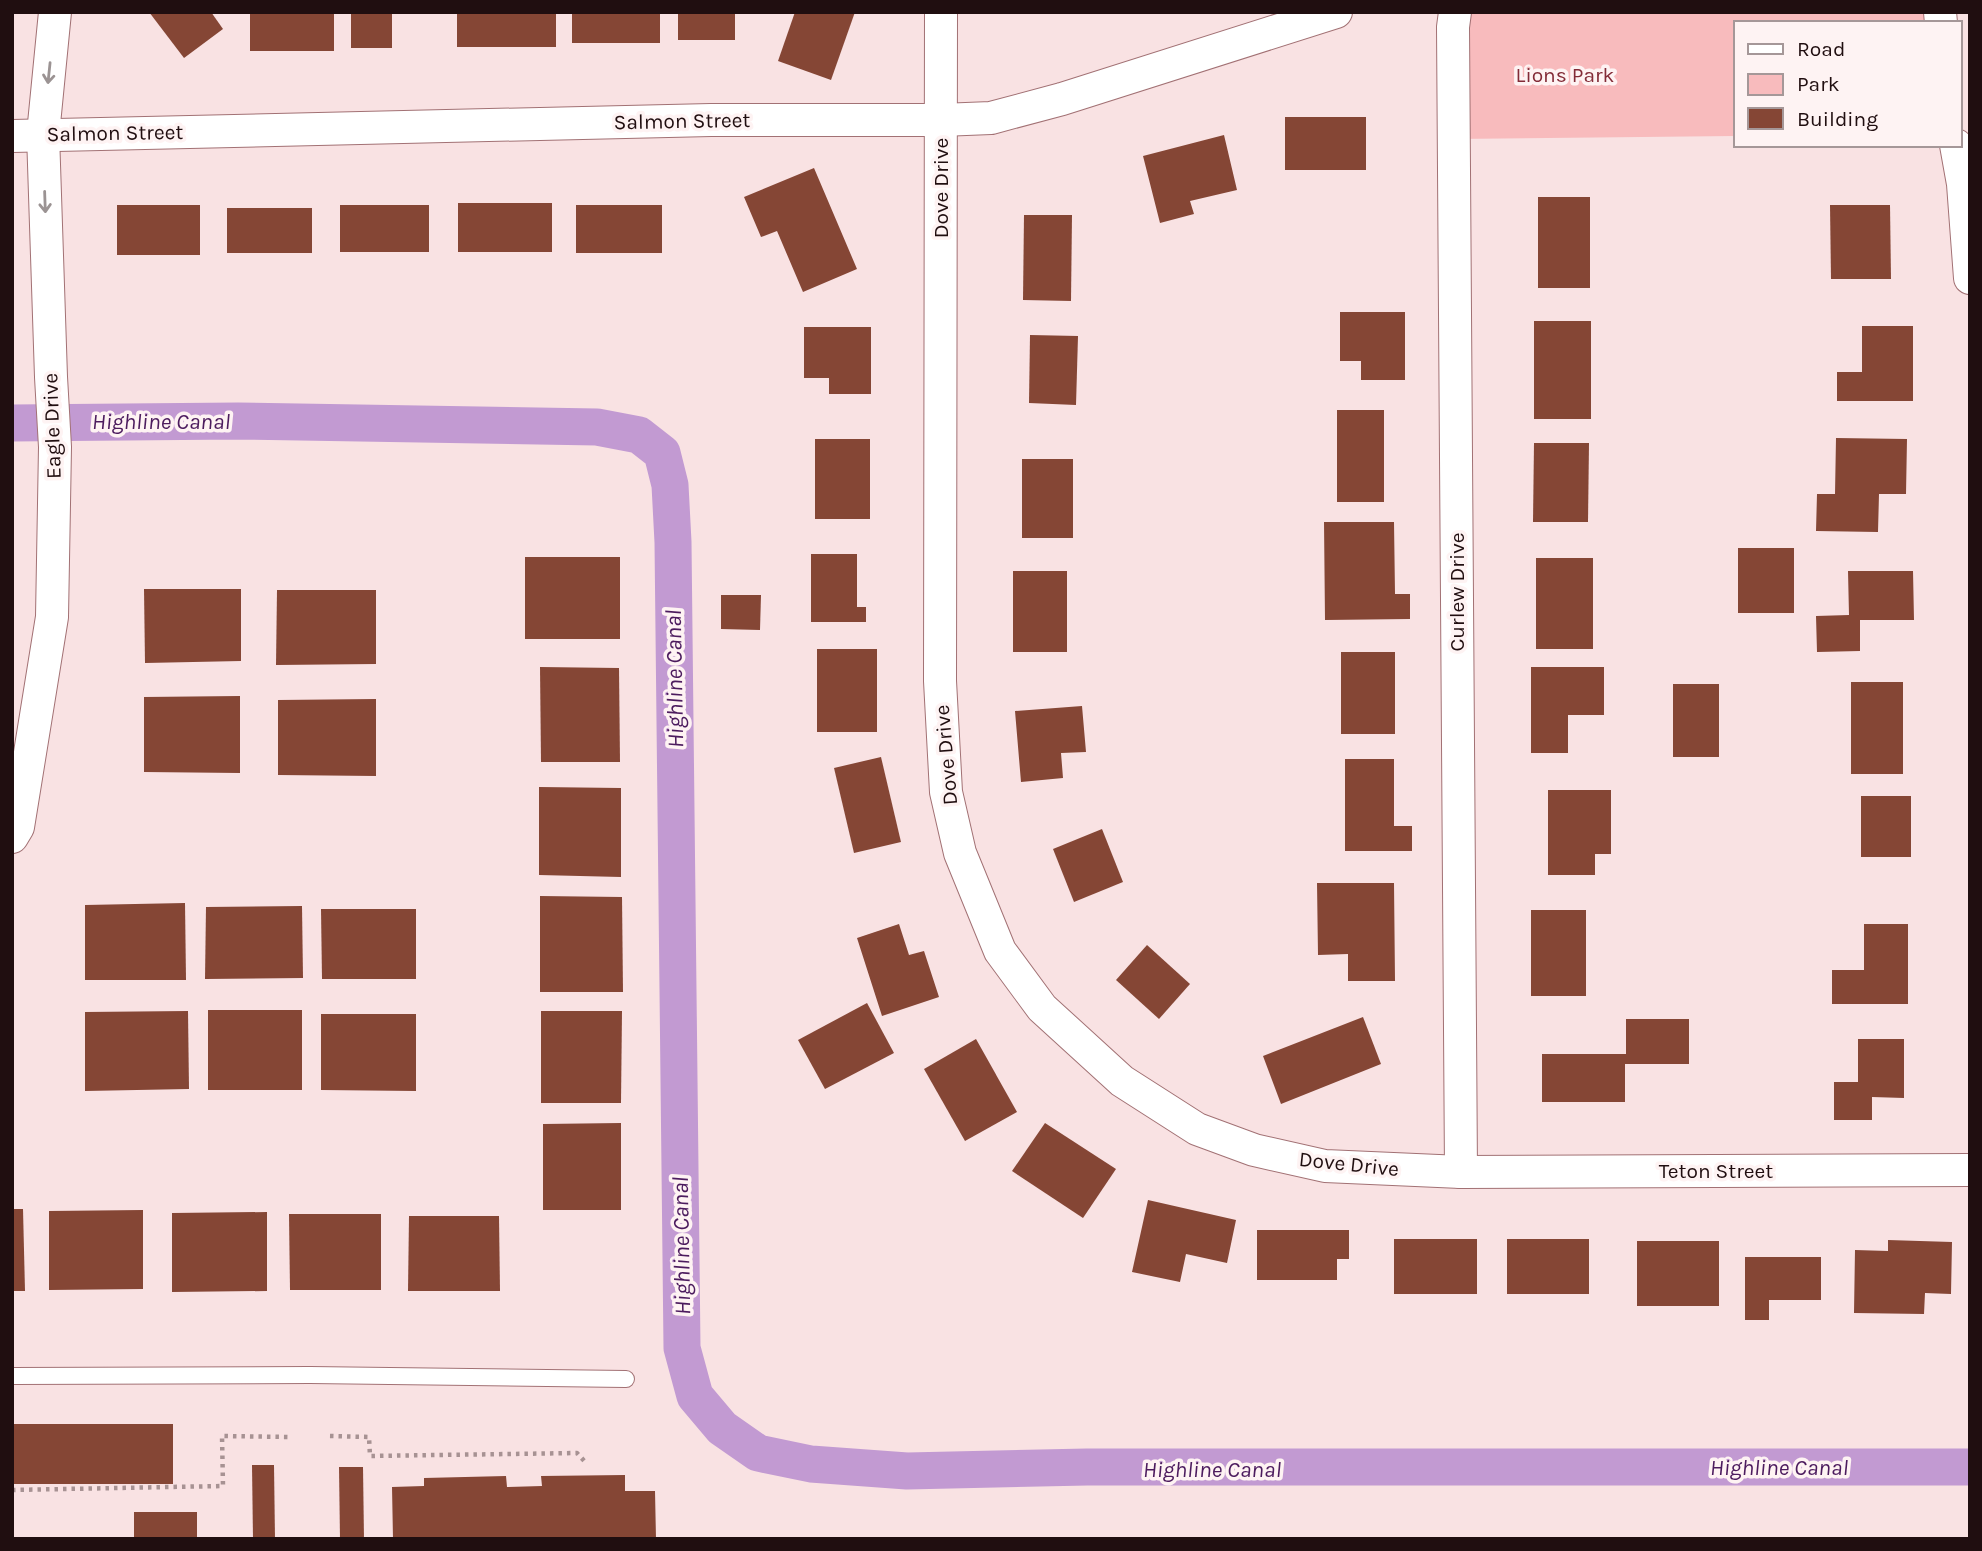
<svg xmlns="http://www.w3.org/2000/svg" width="1982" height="1551" font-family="Karla,sans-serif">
<rect width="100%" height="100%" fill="#f9e2e3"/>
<path fill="#f8bbbd" d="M1455 12H1940L1941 23H1735V136L1454 139Z"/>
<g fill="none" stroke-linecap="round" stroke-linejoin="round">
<path stroke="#c29ad2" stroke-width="37" d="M12 423 238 421 597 427 639 435 662 453 670 485 673 542 682 1348 695 1396 722 1428 758 1453 811 1464 907 1471 1087 1467H1970"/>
</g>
<g fill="#854635">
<path d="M149 12H211L223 29 184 58Z"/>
<rect x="250" y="12" width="84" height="39"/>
<rect x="351" y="12" width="41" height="36"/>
<rect x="457" y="12" width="99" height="35"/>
<rect x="572" y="12" width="88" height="31"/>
<rect x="678" y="12" width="57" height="28"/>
<path d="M795 12H855L831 80 778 61Z"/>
<rect x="1285" y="117" width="81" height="53"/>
<path d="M1224 135 1237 190 1190 201 1194 214 1160 223 1143 156Z"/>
<path d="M814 168 857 269 803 292 777 231 761 237 744 197Z"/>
<rect x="1538" y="197" width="52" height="91"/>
<rect x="458" y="203" width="94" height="49"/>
<rect x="117" y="205" width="83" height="50"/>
<rect x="340" y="205" width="89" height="47"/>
<rect x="576" y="205" width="86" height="48"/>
<path d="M1830 205H1890L1891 279H1831Z"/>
<rect x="227" y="208" width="85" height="45"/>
<path d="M1024 215H1072L1071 301 1023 300Z"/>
<path d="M1340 312H1405V380H1361V361H1340Z"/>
<rect x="1534" y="321" width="57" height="98"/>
<path d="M1862 326H1913V401H1837V372H1862Z"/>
<path d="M804 327H871V394H829V378H804Z"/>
<path d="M1030 335 1078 336 1076 405 1029 403Z"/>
<rect x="1337" y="410" width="47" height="92"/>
<path d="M1836 438 1907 439 1906 494H1879L1878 532 1816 531 1817 494H1835Z"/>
<rect x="815" y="439" width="55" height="80"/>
<path d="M1534 443H1589L1588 522H1533Z"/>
<rect x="1022" y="459" width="51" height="79"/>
<path d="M1324 522H1394L1395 594H1410V619L1325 620Z"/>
<rect x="1738" y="548" width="56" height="65"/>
<path d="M811 554H857V607H866V622H811Z"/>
<rect x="525" y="557" width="95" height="82"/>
<rect x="1536" y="558" width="57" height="91"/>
<rect x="1013" y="571" width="54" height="81"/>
<path d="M1848 571H1913L1914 620H1860V651L1817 652 1816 616 1849 615Z"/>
<path d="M144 589H241V661L145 663Z"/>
<path d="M277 590H376V664L276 665Z"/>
<path d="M721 595H761L760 630 721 629Z"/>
<rect x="817" y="649" width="60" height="83"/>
<rect x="1341" y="652" width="54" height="82"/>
<path d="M540 667 619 668 620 762H541Z"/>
<path d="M1531 667H1604V715H1568V753H1531Z"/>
<rect x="1851" y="682" width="52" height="92"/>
<rect x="1673" y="684" width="46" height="73"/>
<path d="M240 696V773L144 772V697Z"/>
<path d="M376 699V776L278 775V700Z"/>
<path d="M1082 706 1086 752 1061 753 1063 778 1021 782 1015 711Z"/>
<path d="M881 757 901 842 854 853 834 768Z"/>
<path d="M1345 759H1394V826H1412V851H1345Z"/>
<path d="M539 787 621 788V877L539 875Z"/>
<path d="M1548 790H1611V854H1595V875H1548Z"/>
<rect x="1861" y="796" width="50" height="61"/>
<path d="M1102 829 1123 882 1074 902 1053 849Z"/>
<path d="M1317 883H1394L1395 981H1348V954L1318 955Z"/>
<path d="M540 896 622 897 623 992H540Z"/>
<path d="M185 903 186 980H85V905Z"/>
<path d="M302 906 303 978 205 979 206 907Z"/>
<path d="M321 909H416V979H322Z"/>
<rect x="1531" y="910" width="55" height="86"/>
<path d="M899 924 909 955 924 951 939 997 882 1016 857 938Z"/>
<path d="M1864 924H1908V1004H1832V970H1864Z"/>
<path d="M1147 945 1190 984 1159 1019 1116 980Z"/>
<path d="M867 1003 894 1053 825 1089 798 1040Z"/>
<rect x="208" y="1010" width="94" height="80"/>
<path d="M188 1011 189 1089 85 1091V1012Z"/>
<path d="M541 1011H622L621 1103H541Z"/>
<path d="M321 1014H416V1091L321 1090Z"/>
<path d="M1363 1017 1381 1064 1281 1104 1263 1056Z"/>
<path d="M1626 1019H1689V1064H1625V1102H1542V1054H1626Z"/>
<path d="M976 1039 1017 1112 965 1141 924 1069Z"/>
<path d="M1858 1039H1904V1098L1872 1097V1120H1834V1082H1858Z"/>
<path d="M621 1123V1210H543V1124Z"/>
<path d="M1045 1123 1116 1169 1083 1218 1012 1171Z"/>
<path d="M1148 1200 1236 1220 1227 1263 1186 1254 1180 1282 1132 1272Z"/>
<path d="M12 1209H23L25 1291H12Z"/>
<path d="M143 1210V1289L49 1290V1211Z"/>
<path d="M267 1212V1291L172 1292V1213Z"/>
<path d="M289 1214H381V1290H290Z"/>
<path d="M409 1216H499L500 1291H408Z"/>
<path d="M1257 1230H1349V1259H1337V1280H1257Z"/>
<rect x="1394" y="1239" width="83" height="55"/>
<rect x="1507" y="1239" width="82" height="55"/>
<path d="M1888 1240 1952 1242 1951 1294 1925 1293 1924 1314 1854 1313 1855 1250 1888 1251Z"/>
<rect x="1637" y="1241" width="82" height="65"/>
<path d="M1745 1257H1821V1300H1769V1320H1745Z"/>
<rect x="12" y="1424" width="161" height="60"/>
<path d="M252 1465H274L275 1539H253Z"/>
<path d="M339 1467H363L364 1539H340Z"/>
<path d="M625 1475V1491H655L656 1539H393L392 1487 424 1486V1478L506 1476 507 1487 542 1486 541 1476Z"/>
<rect x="134" y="1512" width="63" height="27"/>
</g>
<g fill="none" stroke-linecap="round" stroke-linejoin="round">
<g stroke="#a27174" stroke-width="18">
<path id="service" d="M12 1376 310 1375 626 1379"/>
</g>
<g stroke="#a27174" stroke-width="34">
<g id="minor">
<path d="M941 12 940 681 946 792 960 853 1000 951 1042 1008 1122 1081 1197 1129 1254 1150 1325 1166 1461 1172 1970 1170"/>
<path d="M1455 12 1453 27 1461 1172"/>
<path d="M1940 12 1941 23"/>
<path d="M12 136 711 120H941L991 118 1062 99 1336 12"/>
<path d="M1956 145 1963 184 1970 278"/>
<path d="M12 837 18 827 52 617 55 447 51 377 43 134 55 12"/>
</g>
</g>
<g stroke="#a79293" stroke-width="4.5" stroke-dasharray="3.5 5" stroke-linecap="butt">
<path d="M330 1436 369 1437 370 1456 577 1453 587 1464"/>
<path d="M12 1490 223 1486 222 1436 292 1437"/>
</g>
<use href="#service" stroke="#fff" stroke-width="16"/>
<use href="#minor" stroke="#fff" stroke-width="32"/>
</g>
<defs><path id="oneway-shaft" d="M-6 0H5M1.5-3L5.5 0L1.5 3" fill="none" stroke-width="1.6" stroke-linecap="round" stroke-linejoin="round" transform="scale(1.75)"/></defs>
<g stroke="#9b9393">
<use href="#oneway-shaft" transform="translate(49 73) rotate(96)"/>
<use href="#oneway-shaft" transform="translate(45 202) rotate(88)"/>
</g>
<g text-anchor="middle" stroke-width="7" stroke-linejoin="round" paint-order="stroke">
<g font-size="21" fill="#832b37" stroke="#fef3f3">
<text x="1565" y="82">Lions Park</text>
</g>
<g font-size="21" fill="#200e10" stroke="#fef3f3">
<text transform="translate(682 121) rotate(-1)" y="7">Salmon Street</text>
<text transform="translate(115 133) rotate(-1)" y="7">Salmon Street</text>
<text transform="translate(941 188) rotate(-90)" y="7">Dove Drive</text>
<text transform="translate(52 426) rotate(-92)" y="7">Eagle Drive</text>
<text transform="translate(1457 592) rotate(-90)" y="7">Curlew Drive</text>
<text transform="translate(946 755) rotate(-95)" y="7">Dove Drive</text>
<text transform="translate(1349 1164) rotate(6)" y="7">Dove Drive</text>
<text x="1716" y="1178">Teton Street</text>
</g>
<g font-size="23" font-style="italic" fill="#4c1b5e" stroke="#fef3f3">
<text x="161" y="429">Highline Canal</text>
<text transform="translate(674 679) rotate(-91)" y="8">Highline Canal</text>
<text transform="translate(681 1246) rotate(-91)" y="8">Highline Canal</text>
<text x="1779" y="1475">Highline Canal</text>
<text x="1212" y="1477">Highline Canal</text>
</g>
</g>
<rect width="1982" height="1551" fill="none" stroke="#200e10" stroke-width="28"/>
<rect x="1734" y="21" width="228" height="126" fill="#fef3f3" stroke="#a59798" stroke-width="2"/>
<rect x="1748" y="44" width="35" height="10" fill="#ffffff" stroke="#a59798" stroke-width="2"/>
<text x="1797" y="56" font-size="21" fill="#200e10">Road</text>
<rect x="1748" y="74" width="35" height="21" fill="#f8bbbd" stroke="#a59798" stroke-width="2"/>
<text x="1797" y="91" font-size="21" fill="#200e10">Park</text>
<rect x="1748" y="108" width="35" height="21" fill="#854635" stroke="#a59798" stroke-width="2"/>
<text x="1797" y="126" font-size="21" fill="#200e10">Building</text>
</svg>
